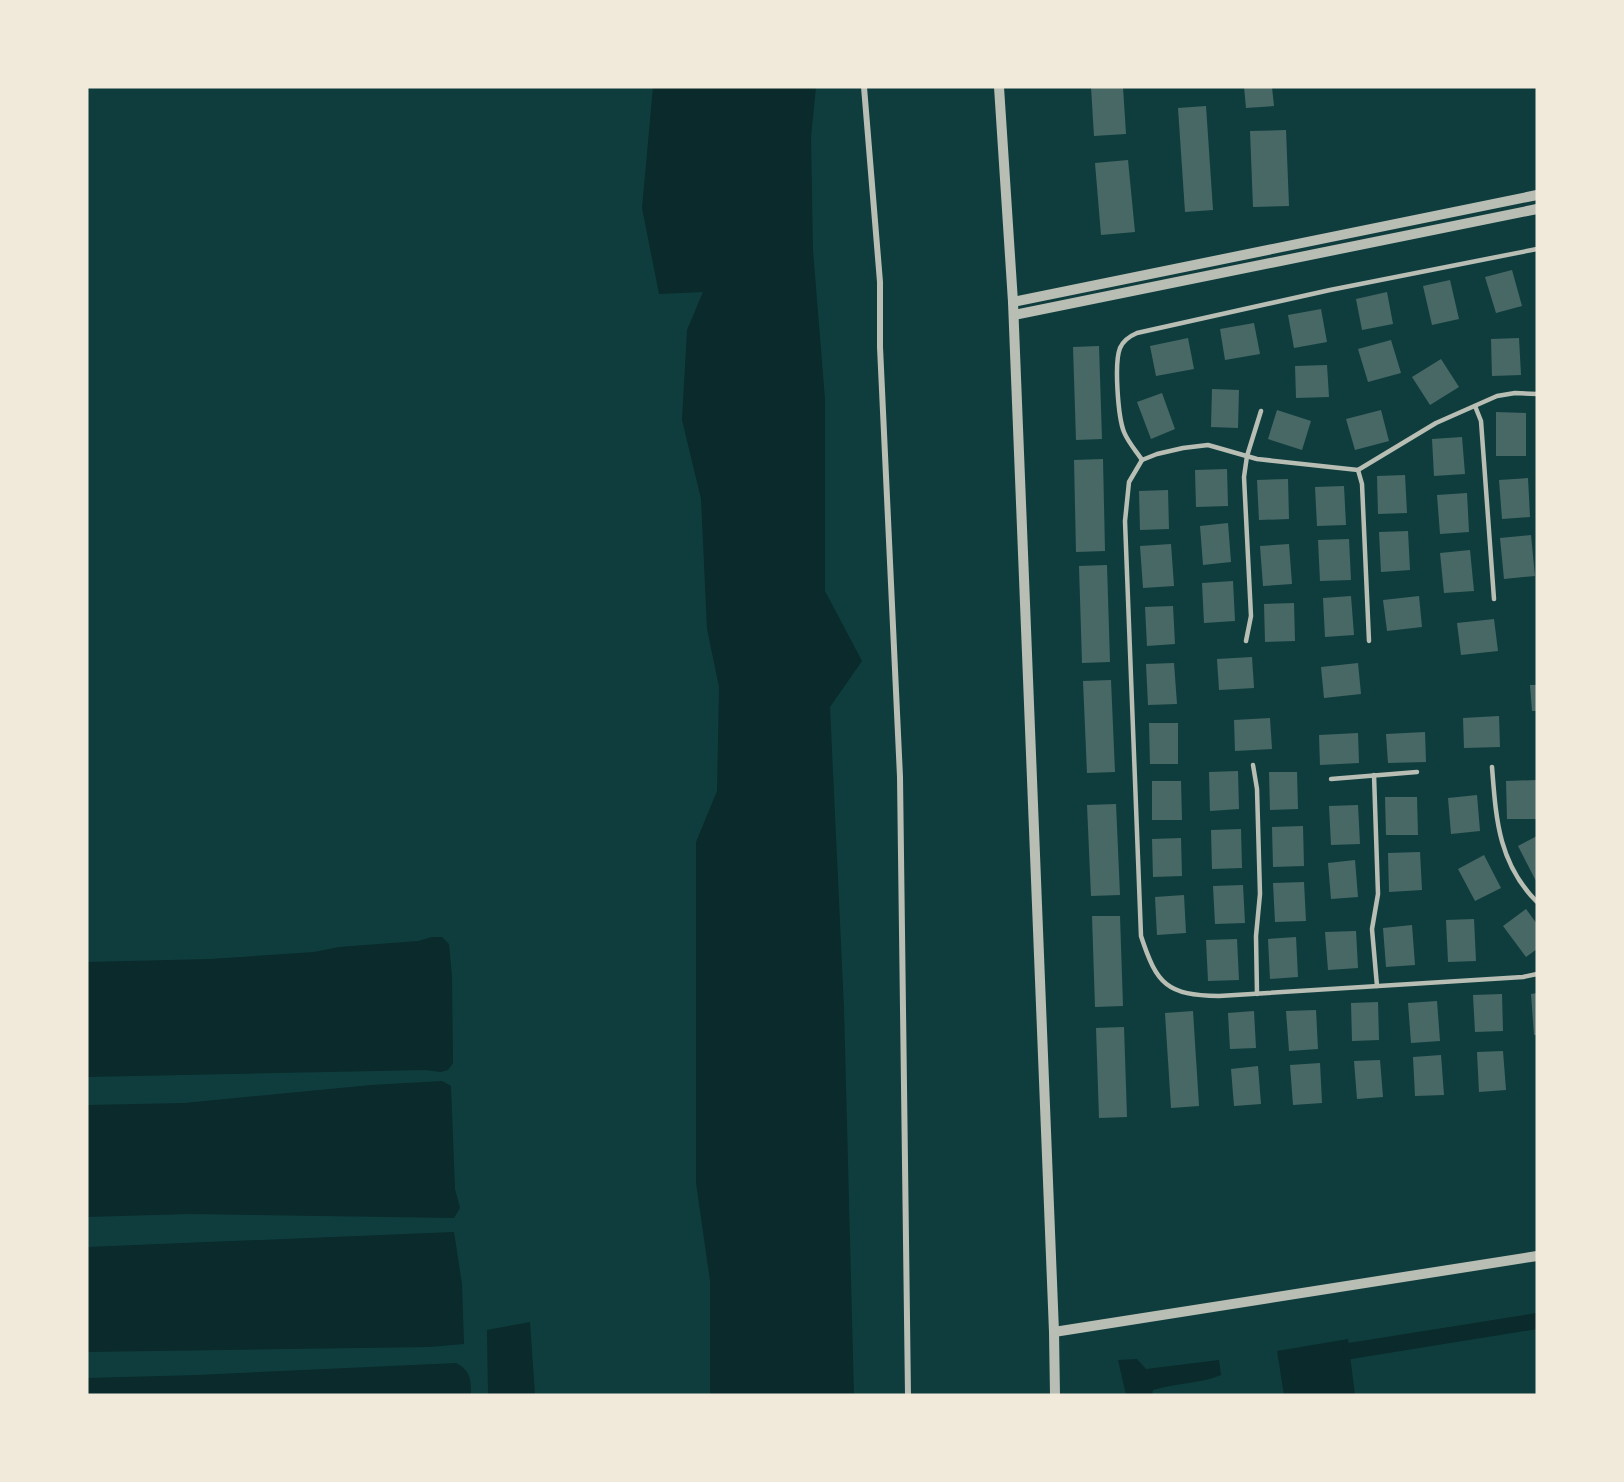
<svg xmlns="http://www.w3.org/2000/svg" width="1624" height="1482" font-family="'PT Sans Narrow',sans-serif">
<rect width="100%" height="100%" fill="#0f3d3e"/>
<g fill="#0a2a2b">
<path d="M653 87H816L811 137 813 250 825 399V591L862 661 830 707 844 1008 854 1395H710V1281L696 1183V842L717 791 719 687 707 629 701 499 682 420 687 330 703 292 659 294 642 208Z"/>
<path d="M432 937H442L449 944 452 976 453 1063 448 1070 441 1072 425 1070 87 1077V962L210 959 314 952 339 947 418 941Z"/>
<path d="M442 1081 451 1086 455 1189 460 1208 454 1218 189 1214 87 1217V1105L184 1103 371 1085Z"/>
<path d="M454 1232 462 1284 464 1344 430 1347 87 1352V1247Z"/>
<path d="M530 1322 535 1395H488L487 1330Z"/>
<path d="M1348 1339 1355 1395H1284L1277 1351Z"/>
<path d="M1137 1359 1146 1369 1219 1360 1221 1375C1199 1384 1176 1383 1153 1390L1152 1395H1126L1118 1360Z"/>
<path d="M456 1363C471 1371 471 1379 471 1395H87V1378L197 1375Z"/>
</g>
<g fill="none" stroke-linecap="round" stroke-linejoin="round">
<path stroke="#0a2a2b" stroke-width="16" d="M1350 1351 1537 1321"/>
</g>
<g fill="#486865">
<path d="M1091 87H1123L1126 134 1094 136Z"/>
<path d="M1244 87H1272L1274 106 1246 108Z"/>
<path d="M1206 106 1213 210 1185 212 1178 108Z"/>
<path d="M1286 130 1289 206 1253 207 1250 131Z"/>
<path d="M1128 160 1135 232 1101 235 1095 163Z"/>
<path d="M1512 270 1522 306 1496 313 1485 277Z"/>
<path d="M1450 280 1459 319 1432 325 1423 286Z"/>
<path d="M1387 292 1393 324 1362 330 1356 299Z"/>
<path d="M1321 309 1327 342 1294 348 1288 315Z"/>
<path d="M1254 323 1260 354 1225 360 1220 329Z"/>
<path d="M1188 338 1194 369 1156 376 1150 346Z"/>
<path d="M1519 338 1521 375 1492 376 1491 339Z"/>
<path d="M1391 340 1401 373 1368 382 1358 349Z"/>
<path d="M1099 346 1102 439 1076 440 1073 347Z"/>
<path d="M1441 359 1459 387 1430 405 1412 377Z"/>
<path d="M1327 365 1329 397 1296 398 1295 366Z"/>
<path d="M1212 389 1239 390 1238 428 1211 427Z"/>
<path d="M1162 393 1175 429 1151 439 1137 402Z"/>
<path d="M1277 410 1311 421 1302 450 1268 439Z"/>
<path d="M1381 410 1389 441 1355 450 1346 419Z"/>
<path d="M1496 412 1526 413V456H1496Z"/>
<path d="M1462 437 1465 474 1434 476 1432 439Z"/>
<path d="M1103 459 1105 551 1076 552 1074 460Z"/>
<path d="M1227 469 1228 506 1196 507 1195 470Z"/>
<path d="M1405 475 1407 513 1378 514 1377 476Z"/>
<path d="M1528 478 1530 517 1502 519 1499 480Z"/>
<path d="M1288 479 1289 519 1259 520 1257 480Z"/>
<path d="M1344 486 1346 525 1317 526 1315 487Z"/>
<path d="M1168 490 1169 529 1140 530 1139 491Z"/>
<path d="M1467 493 1469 532 1440 534 1437 495Z"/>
<path d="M1228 523 1231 562 1203 565 1200 526Z"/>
<path d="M1408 531 1410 570 1381 572 1379 532Z"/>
<path d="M1531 535 1535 576 1504 579 1500 538Z"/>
<path d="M1349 539 1351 580 1320 581 1318 540Z"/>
<path d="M1171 544 1174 586 1143 588 1140 546Z"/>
<path d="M1289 544 1292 584 1263 586 1260 546Z"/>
<path d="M1470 550 1474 591 1444 593 1440 553Z"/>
<path d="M1107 565 1110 662 1082 663 1079 566Z"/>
<path d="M1233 581 1235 621 1204 623 1202 583Z"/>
<path d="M1351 596 1354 635 1325 637 1323 598Z"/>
<path d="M1419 596 1422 627 1387 631 1383 600Z"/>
<path d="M1294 603 1295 641 1265 642 1264 604Z"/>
<path d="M1173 606 1175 644 1147 646 1145 607Z"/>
<path d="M1494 619 1498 651 1461 655 1457 623Z"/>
<path d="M1252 657 1254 688 1219 690 1217 659Z"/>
<path d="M1174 663 1177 704 1148 705 1146 664Z"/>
<path d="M1358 663 1361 694 1324 698 1321 667Z"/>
<path d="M1111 680 1115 772 1087 773 1083 681Z"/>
<path d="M1530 685H1537V711H1532Z"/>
<path d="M1499 716 1500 747 1464 748 1463 718Z"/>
<path d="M1270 718 1272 749 1235 751 1234 720Z"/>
<path d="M1149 723H1178V764H1150Z"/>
<path d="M1425 732 1426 762 1388 763 1386 734Z"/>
<path d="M1358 733 1359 763 1320 765 1319 735Z"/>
<path d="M1238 771 1239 809 1210 811 1209 772Z"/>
<path d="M1269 772H1297L1298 809 1270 810Z"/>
<path d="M1536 780V819H1507L1506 781Z"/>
<path d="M1152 781H1181L1182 820H1152Z"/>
<path d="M1477 795 1480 831 1451 834 1448 798Z"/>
<path d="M1385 797H1417L1418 835H1386Z"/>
<path d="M1116 804 1120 895 1091 896 1087 805Z"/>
<path d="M1358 805 1360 844 1331 845 1329 806Z"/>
<path d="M1303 826 1304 866 1273 867 1272 827Z"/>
<path d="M1241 829 1242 868 1212 869 1211 830Z"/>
<path d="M1537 836V883L1518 846Z"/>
<path d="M1181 838 1182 876 1153 877 1152 839Z"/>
<path d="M1420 852 1422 890 1389 892 1388 853Z"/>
<path d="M1484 855 1501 888 1475 901 1458 869Z"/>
<path d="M1355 860 1358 897 1331 899 1328 863Z"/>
<path d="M1304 882 1306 921 1275 922 1273 883Z"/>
<path d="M1243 885 1245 923 1215 924 1213 886Z"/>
<path d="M1184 895 1186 933 1157 935 1155 897Z"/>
<path d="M1526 909 1537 924V949L1526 957 1503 926Z"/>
<path d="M1092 916H1120L1123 1006 1095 1007Z"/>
<path d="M1474 919 1476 961 1448 962 1446 920Z"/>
<path d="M1412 925 1415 965 1386 967 1383 928Z"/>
<path d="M1356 931 1358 968 1328 970 1325 932Z"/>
<path d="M1296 937 1298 977 1270 979 1268 939Z"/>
<path d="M1237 939 1239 980 1208 981 1206 940Z"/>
<path d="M1537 993V1035H1534L1531 994Z"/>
<path d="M1502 994 1503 1031 1475 1032 1473 995Z"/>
<path d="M1437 1001 1440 1041 1411 1043 1408 1003Z"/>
<path d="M1378 1002 1379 1040 1352 1041 1351 1003Z"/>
<path d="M1316 1010 1318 1049 1289 1051 1286 1011Z"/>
<path d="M1193 1011 1199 1106 1171 1108 1165 1013Z"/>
<path d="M1254 1011 1256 1048 1230 1049 1228 1013Z"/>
<path d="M1124 1027 1127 1117 1099 1118 1096 1028Z"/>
<path d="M1503 1051 1506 1090 1479 1092 1477 1052Z"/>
<path d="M1441 1055 1444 1095 1415 1096 1413 1057Z"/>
<path d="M1380 1060 1383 1097 1357 1099 1354 1061Z"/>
<path d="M1320 1063 1322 1103 1293 1105 1290 1065Z"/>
<path d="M1258 1066 1261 1104 1234 1106 1231 1069Z"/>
</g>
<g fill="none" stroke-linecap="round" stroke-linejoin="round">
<g stroke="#b8beb3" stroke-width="4.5">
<path d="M1537 394 1515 393 1497 396 1436 423 1358 470 1257 459 1208 445 1183 448 1157 454 1142 460 1129 482 1125 521 1141 936C1157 985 1167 995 1219 996L1523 977 1537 974"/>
<path d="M1475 406 1481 421 1494 599"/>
<path d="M1142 460C1136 451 1128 442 1124 432 1118 417 1114 363 1120 348 1123 341 1130 336 1137 333L1330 290 1537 249"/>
<path d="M1358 470 1362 484 1369 641"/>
<path d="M1246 641 1251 616 1244 477 1247 456 1261 411"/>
<path d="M1253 765 1257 789 1260 894 1256 936 1257 994"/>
<path d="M1492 767C1496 818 1498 863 1537 902"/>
<path d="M1374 775 1378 894 1372 929 1377 986"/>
<path d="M1331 779 1417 772"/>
</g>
<path stroke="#b8beb3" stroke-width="6" d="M864 87 880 282V347L900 777 908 1395"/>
<g stroke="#b8beb3" stroke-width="10">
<path d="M999 87 1013 302 1054 1332 1055 1395"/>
<path d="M1013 302 1537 195"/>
<path d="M1014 315 1537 209"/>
<path d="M1054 1332 1537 1256"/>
</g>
</g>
<rect width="1624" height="1482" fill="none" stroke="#f1e9da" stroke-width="177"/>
</svg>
